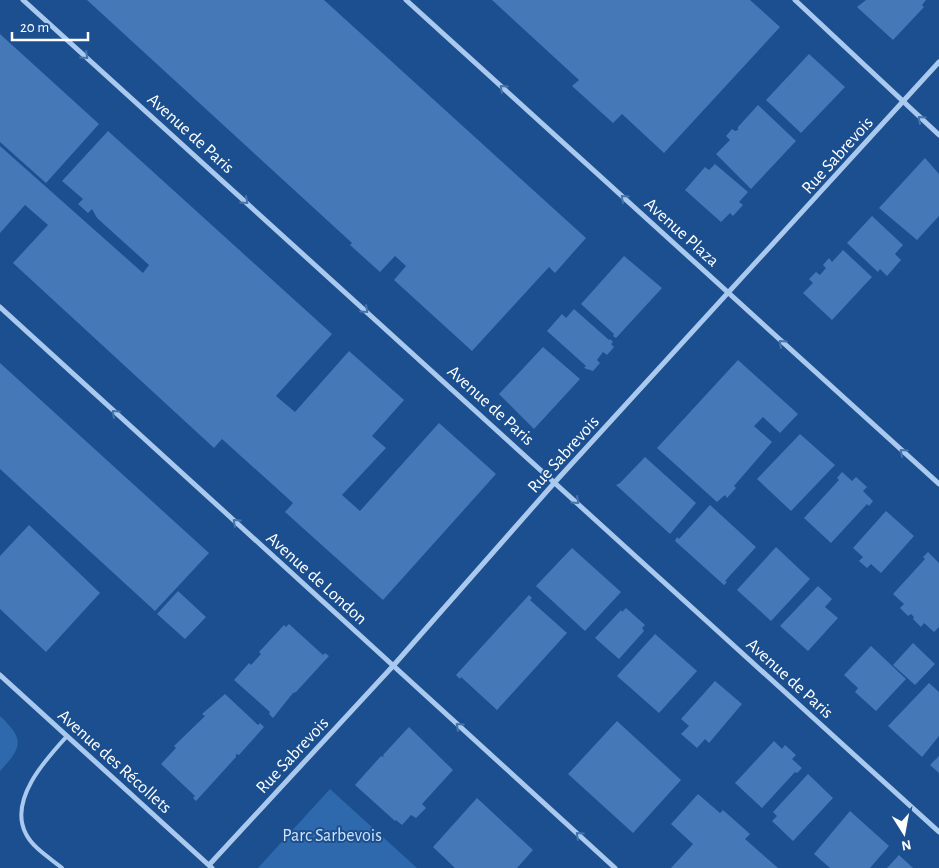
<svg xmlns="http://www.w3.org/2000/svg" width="939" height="868" font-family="'Alegreya Sans',sans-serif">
<rect width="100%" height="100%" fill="#1b4f8f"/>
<g fill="#2e69ad">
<path d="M0 716C26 740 21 748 0 771Z"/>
<path d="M330 789 417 868H258Z"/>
</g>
<g fill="#4478b7">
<path d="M87 0H324L586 238 555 273 549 267 472 351 394 280 406 266 395 256 380 272 350 245 352 243Z"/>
<path d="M492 0H750L780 27 664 153 622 114 613 123 572 86 579 80Z"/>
<path d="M866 0H926L922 5 924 7 893 40 857 7Z"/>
<path d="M0 34 99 124 46 183 0 142Z"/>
<path d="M809 54 845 87 801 133 766 100Z"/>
<path d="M758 105 796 141 751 189 716 154 730 140 726 136 732 129 735 131 738 130V127Z"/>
<path d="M108 131 332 334 276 396 295 412 349 351 404 400 372 436 386 448 342 495 360 511 439 423 496 474 383 600 285 512 293 503 222 439 214 448 13 263 48 225 25 205 0 233V146L143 273 149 265 97 218 92 209 88 213 78 204 83 199 62 181Z"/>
<path d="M925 158 939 174V216L917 240 879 208Z"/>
<path d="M715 164 748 192 739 202 743 205 733 216 730 213 721 222 685 190 705 167 709 170Z"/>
<path d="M872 216 903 245 895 254 901 260 887 276 880 269 878 272 847 243Z"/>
<path d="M843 250 872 277 832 320 803 293 813 283 809 279 816 272 820 275 826 268 823 265 829 258 832 262Z"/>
<path d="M624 256 662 288 616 338 613 336 614 334 581 304Z"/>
<path d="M574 309 609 340 610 339 613 342 611 344 614 347 607 355 603 352 597 360 600 363 593 371 584 368 586 366 547 331 562 314 566 318Z"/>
<path d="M543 347 580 379 534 429 499 394Z"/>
<path d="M738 360 798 414 780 433 763 417 754 426 772 442 734 486 736 488 727 498 725 495 717 502 657 448Z"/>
<path d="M0 363 209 553 155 611 0 469Z"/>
<path d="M800 434 835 465 791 511 757 479Z"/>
<path d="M645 457 696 503 670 534 616 485 620 483Z"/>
<path d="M842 472 852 481 856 477 867 487 863 491 873 501 869 506 867 504 831 543 804 518 839 480 837 478Z"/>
<path d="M710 505 756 547 725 581 727 582 724 585 675 541 677 537 679 539Z"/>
<path d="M886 511 914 536 881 573 871 564 867 568 859 561 863 557 853 548Z"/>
<path d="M29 525 100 593 46 652 0 609V556Z"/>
<path d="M776 547 810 579 771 621 737 590Z"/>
<path d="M572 548 621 592 585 631 536 586Z"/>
<path d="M928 552 939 563V627L934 632 924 623 921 627 913 619 914 617 911 614 908 616 900 608 904 604 893 594 925 559 923 557Z"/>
<path d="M818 586 832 599 825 607 838 618 808 651 780 626Z"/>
<path d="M178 591 206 617 185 639 157 614Z"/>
<path d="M529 595 532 598 530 600 567 633 497 710 461 677 460 679 456 675Z"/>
<path d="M626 608 645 625 642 628 644 631 619 659 595 638 621 610 622 612Z"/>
<path d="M289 624 323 655 325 653 329 656 296 692 293 693 273 718 269 714 270 712 234 680 249 663 251 665 261 654 259 652 284 625 286 627Z"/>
<path d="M655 634 697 671 659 713 617 676Z"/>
<path d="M913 643 935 664 915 685 893 665Z"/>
<path d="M871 646 906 679 876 711 855 692 858 688 844 675Z"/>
<path d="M715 681 742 704 709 743 705 739 697 748 681 734 689 726 681 719Z"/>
<path d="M929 683 939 692V736L922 757 888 726Z"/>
<path d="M225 694 258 725 260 723 264 727 239 755 236 754V757L196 801 193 798 195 796 161 764 176 748 174 746 205 716 202 714Z"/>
<path d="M617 721 681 780 633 833 568 774Z"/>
<path d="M409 727 453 770 422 804 426 808 416 818 411 815 402 825 396 820 395 821 355 785 381 756 384 757 383 755Z"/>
<path d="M774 741 782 749 785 745 796 755 792 759 802 768 797 773 795 772 762 808 735 783Z"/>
<path d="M939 756V773L930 765Z"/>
<path d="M808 774 833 798 793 841 772 821 777 816 773 812Z"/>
<path d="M698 794 720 813 723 810 750 834 745 839 778 868H671L693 844 671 824Z"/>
<path d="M477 798 533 850 517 868H455L433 847Z"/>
<path d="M850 811 889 846 870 868H830L814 854Z"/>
<path d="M899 855 913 868H887Z"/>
</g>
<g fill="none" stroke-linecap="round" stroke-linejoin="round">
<path stroke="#a9c9ee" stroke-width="4" d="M62 868C50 858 33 848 26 834 8 800 46 759 67 736"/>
<g stroke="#a9c9ee" stroke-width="5">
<path d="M23 0 939 832"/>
<path d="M406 0 939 484"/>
<path d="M795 0 939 135"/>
<path d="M0 307 615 868"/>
<path d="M0 675 212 868"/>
<path d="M209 865 393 666 555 482 939 62"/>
</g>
</g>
<defs><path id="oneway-chevron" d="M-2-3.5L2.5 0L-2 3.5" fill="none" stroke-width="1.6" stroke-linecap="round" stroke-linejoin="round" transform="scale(1.25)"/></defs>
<g stroke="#4674ac">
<use href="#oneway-chevron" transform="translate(85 56) rotate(42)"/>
<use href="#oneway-chevron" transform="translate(503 88) rotate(-138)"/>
<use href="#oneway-chevron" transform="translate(921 119) rotate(-138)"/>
<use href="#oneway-chevron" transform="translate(624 198) rotate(-138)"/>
<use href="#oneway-chevron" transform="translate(245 201) rotate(42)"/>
<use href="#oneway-chevron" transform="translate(365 310) rotate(42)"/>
<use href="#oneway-chevron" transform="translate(782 343) rotate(-138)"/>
<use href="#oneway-chevron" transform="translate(115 413) rotate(-138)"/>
<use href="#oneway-chevron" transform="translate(903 452) rotate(-138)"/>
<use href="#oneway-chevron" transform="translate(576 501) rotate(42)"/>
<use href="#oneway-chevron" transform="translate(236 522) rotate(-138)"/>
<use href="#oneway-chevron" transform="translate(459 726) rotate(-138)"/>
<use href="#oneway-chevron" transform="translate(579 835) rotate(-138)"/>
</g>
<g text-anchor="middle" stroke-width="4" stroke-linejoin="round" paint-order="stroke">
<g font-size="18" fill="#fff" stroke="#1b4f8f">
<text transform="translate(191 133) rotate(42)" y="6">Avenue de Paris</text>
<text transform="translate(837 155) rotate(-48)" y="6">Rue Sabrevois</text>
<text transform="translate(682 232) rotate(42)" y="6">Avenue Plaza</text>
<text transform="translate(491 405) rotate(42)" y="6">Avenue de Paris</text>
<text transform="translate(563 454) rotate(-48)" y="6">Rue Sabrevois</text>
<text transform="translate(317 578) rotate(42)" y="6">Avenue de London</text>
<text transform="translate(790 678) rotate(42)" y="6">Avenue de Paris</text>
<text transform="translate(292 755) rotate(-47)" y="6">Rue Sabrevois</text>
<text transform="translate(115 761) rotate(42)" y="6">Avenue des Récollets</text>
</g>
<g font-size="18" fill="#cfe3fa" stroke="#1b4f8f">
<text x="332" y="841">Parc Sarbevois</text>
</g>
</g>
<g transform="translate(904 833) rotate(169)" stroke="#1b4f8f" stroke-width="4" paint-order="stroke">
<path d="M0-4L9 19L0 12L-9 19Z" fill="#ffffff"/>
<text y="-8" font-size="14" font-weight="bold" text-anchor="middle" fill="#ffffff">N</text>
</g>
<path d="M12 32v8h76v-8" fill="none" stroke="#ffffff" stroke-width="2.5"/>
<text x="20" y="32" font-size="15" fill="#ffffff" stroke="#1b4f8f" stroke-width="4" paint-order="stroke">20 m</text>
</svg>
